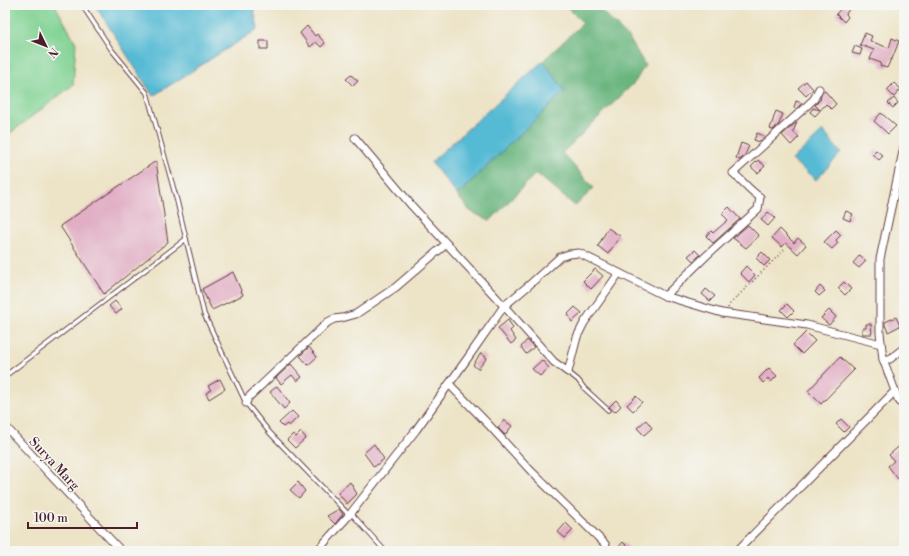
<svg xmlns="http://www.w3.org/2000/svg" width="909" height="556" font-family="'Libre Bodoni',serif">
<rect width="100%" height="100%" fill="#f6f6f2"/>
<filter id="ink" filterUnits="userSpaceOnUse"><feTurbulence type="fractalNoise" baseFrequency=".025" numOctaves="2"/><feDisplacementMap in="SourceGraphic" scale="8" xChannelSelector="R" yChannelSelector="G"/><feConvolveMatrix kernelMatrix="1 2 1 2 8 2 1 2 1" color-interpolation-filters="sRGB"/></filter>
<filter id="wash" filterUnits="userSpaceOnUse"><feTurbulence type="fractalNoise" baseFrequency=".012" numOctaves="4" result="noise"/><feDisplacementMap in="SourceGraphic" scale="16" xChannelSelector="R" yChannelSelector="G"/><feGaussianBlur stdDeviation="0.9" result="paint"/><feColorMatrix in="noise" values="0 0 0 0 0 0 0 0 0 0 0 0 0 0 0 0 0 1.4 0 .05"/><feComposite in="paint" operator="in"/></filter>
<g filter="url(#wash)">
<rect width="100%" height="100%" fill="#ede4c7"/>
<path fill="#82d394" stroke="#667960" d="M5 5H55L76 43 73 85 5 137Z"/>
<path fill="#69b57e" stroke="#5a6a54" d="M565 5H587L599 9 629 38 645 65 635 82 562 153 594 188 575 206 536 173 490 221 470 211 457 195 565 91 543 61 583 23Z"/>
<g fill="#55bad4" stroke="#506c80">
<path d="M95 5H253L258 29 153 96Z"/>
<path d="M543 61 565 91 457 195 431 162Z"/>
<path d="M823 131 841 153 816 180 792 160Z"/>
</g>
<g id="blocks">
<g fill="#e1aec4">
<path d="M844 5 849 9 846 14 848 17 844 22 836 14Z"/>
<path d="M307 26 315 36 317 34 325 43 321 47 316 42 310 47 300 33Z"/>
<path d="M865 33 872 36 870 41 889 48 892 38 899 41 892 59H891L887 68 880 66 881 63 870 59 874 50 860 45Z"/>
<rect x="260" y="41" width="8" height="8"/>
<path d="M855 46 862 49 860 55 852 53Z"/>
<path d="M351 75 358 81 353 86 346 79Z"/>
<path d="M806 81 813 89 806 96 798 88Z"/>
<path d="M894 83 901 89 894 97 887 90Z"/>
<path d="M825 91 836 104 831 109 826 104 815 116 810 112 813 108 820 110 815 105 821 99 820 98 822 93Z"/>
<path d="M894 98 898 103 893 108 888 103Z"/>
<path d="M796 101 802 103 796 109 794 108Z"/>
<path d="M776 111 783 114 779 124 773 130 770 129Z"/>
<path d="M881 113 896 126 888 134 874 121Z"/>
<path d="M797 122 793 132 799 137 791 145 782 135Z"/>
<path d="M757 133 764 136 762 140 760 142 754 140Z"/>
<path d="M741 143 749 146 745 155 740 160 736 158Z"/>
<path d="M876 150 883 156 879 160 872 154Z"/>
<path d="M758 160 765 166 758 173 751 167Z"/>
<path d="M156 161 168 242 104 294 60 226Z"/>
<path d="M729 207 740 219 713 243 706 236 711 231 713 233 728 220 722 214Z"/>
<path d="M846 211 853 214 850 221 843 218Z"/>
<path d="M768 212 775 218 768 226 761 220Z"/>
<path d="M748 225 759 236 746 248 733 238Z"/>
<path d="M608 228 620 236 608 254 598 246Z"/>
<path d="M780 229 794 243 798 238 806 245 798 254 786 243 782 247 772 238Z"/>
<path d="M836 230 841 235 836 240 838 243 832 249 824 242Z"/>
<path d="M695 250 700 255 693 261 688 256Z"/>
<path d="M762 252 770 260 764 266 756 258Z"/>
<path d="M860 255 866 261 859 268 853 263Z"/>
<path d="M746 266 755 275 749 282 740 273Z"/>
<path d="M595 269 603 276 591 289 583 281Z"/>
<path d="M233 272 243 295 212 310 202 289Z"/>
<path d="M844 282 851 289 845 295 838 288Z"/>
<path d="M820 286 825 291 819 296 815 292Z"/>
<path d="M706 289 715 296 710 301 702 294Z"/>
<path d="M115 301 122 309 116 314 109 306Z"/>
<path d="M787 304 794 311 788 317 781 310Z"/>
<path d="M575 307 582 313 572 322 568 314Z"/>
<path d="M829 310 836 317 829 325 821 318Z"/>
<path d="M896 317 900 326 888 332 885 325V322Z"/>
<path d="M508 320 513 328 510 331 516 340 511 344 498 328Z"/>
<path d="M866 324H871L872 334H862V328H866Z"/>
<path d="M806 332 815 341 802 354 793 345Z"/>
<path d="M527 340 534 347 526 354 521 347Z"/>
<path d="M309 347 317 357 308 365 300 356Z"/>
<path d="M481 353 487 358 478 369 473 365Z"/>
<path d="M840 357 854 370 821 404 808 391Z"/>
<path d="M542 360 549 368 540 376 532 369Z"/>
<path d="M291 364 302 377 297 381 292 375 281 384 276 378Z"/>
<path d="M769 368 777 376 771 382 768 378 763 383 759 378Z"/>
<path d="M220 379 225 389 209 399 206 393 211 390 208 386Z"/>
<path d="M277 386 290 403 284 409 270 392Z"/>
<path d="M636 396 642 402 633 411 627 405Z"/>
<path d="M616 400 621 406 615 412 609 407Z"/>
<path d="M292 411 298 417 289 426 287 424 283 427 279 423Z"/>
<path d="M841 419 849 427 844 432 836 424Z"/>
<path d="M504 420 512 426 505 435 498 428Z"/>
<path d="M646 420 652 428 644 435 637 428Z"/>
<path d="M301 432 306 438 295 448 287 440 293 434 296 437Z"/>
<path d="M904 442V474L898 479 888 466 894 461 889 455Z"/>
<path d="M374 444 384 459 374 467 364 453Z"/>
<path d="M298 482 305 491 299 498 290 490Z"/>
<path d="M350 482 357 494 347 504 338 493Z"/>
<path d="M339 509 343 514 335 524 327 516Z"/>
<path d="M566 523 573 530 565 538 558 532Z"/>
<path d="M623 542 632 551H615Z"/>
</g>
</g>
</g>
<g filter="url(#ink)">
<use href="#blocks" fill-opacity="0" stroke="#623d42" stroke-width="1"/>
<g fill="none" stroke-linecap="round" stroke-linejoin="round">
<g stroke="#623d42" stroke-width="5.5">
<g id="lane">
<path d="M82 5 111 49 147 93 177 201 204 314 246 403 270 433 349 515"/>
<path d="M568 372 578 380 584 388 608 410"/>
<path d="M5 376 186 239"/>
<path d="M351 513 385 551"/>
</g>
</g>
<g stroke="#623d42" stroke-width="9">
<g id="street">
<path d="M355 138 412 206 504 306 554 362 568 372 577 337 584 323 619 273"/>
<path d="M904 147 880 259V333L883 359 898 399 904 407"/>
<path d="M665 296 706 256 758 209 760 197C750 191 743 181 733 173L799 113 814 99 819 89"/>
<path d="M883 359H890L904 348"/>
<path d="M449 384 489 425 531 471 605 544 607 548 606 551"/>
<path d="M246 403 248 398 251 395 328 322 334 319 342 318 356 314 396 287 446 244"/>
<path d="M5 426 121 551"/>
<path d="M317 551 351 513 416 430 467 359 504 306 528 286 560 257 569 254 579 253 665 296 722 313 807 325 881 344"/>
<path d="M737 551 895 391"/>
</g>
</g>
<path stroke="#623d42" stroke-width="1.5" stroke-dasharray="1 3" stroke-linecap="butt" d="M728 308 729 305 785 249"/>
<use href="#lane" stroke="#fff" stroke-width="3.5"/>
<use href="#street" stroke="#fff" stroke-width="7"/>
</g>
</g>
<g text-anchor="middle" stroke-width="3" stroke-linejoin="round" paint-order="stroke">
<g font-size="13" fill="#4a1f2b" stroke="#f6f6f2">
<text transform="translate(55 463) rotate(47)" y="5">Surya Marg</text>
</g>
</g>
<rect width="909" height="556" fill="none" stroke="#f6f6f2" stroke-width="20"/>
<g transform="translate(46 46) rotate(133)" stroke="#f6f6f2" stroke-width="3" paint-order="stroke">
<path d="M0-3L7 15L0 10L-7 15Z" fill="#4a1f2b"/>
<text y="-6" font-size="11" font-weight="bold" text-anchor="middle" fill="#4a1f2b">N</text>
</g>
<path d="M28 522v6h109v-6" fill="none" stroke="#4a1f2b" stroke-width="2"/>
<text x="34" y="522" font-size="12" fill="#4a1f2b" stroke="#f6f6f2" stroke-width="3" paint-order="stroke">100 m</text>
</svg>
